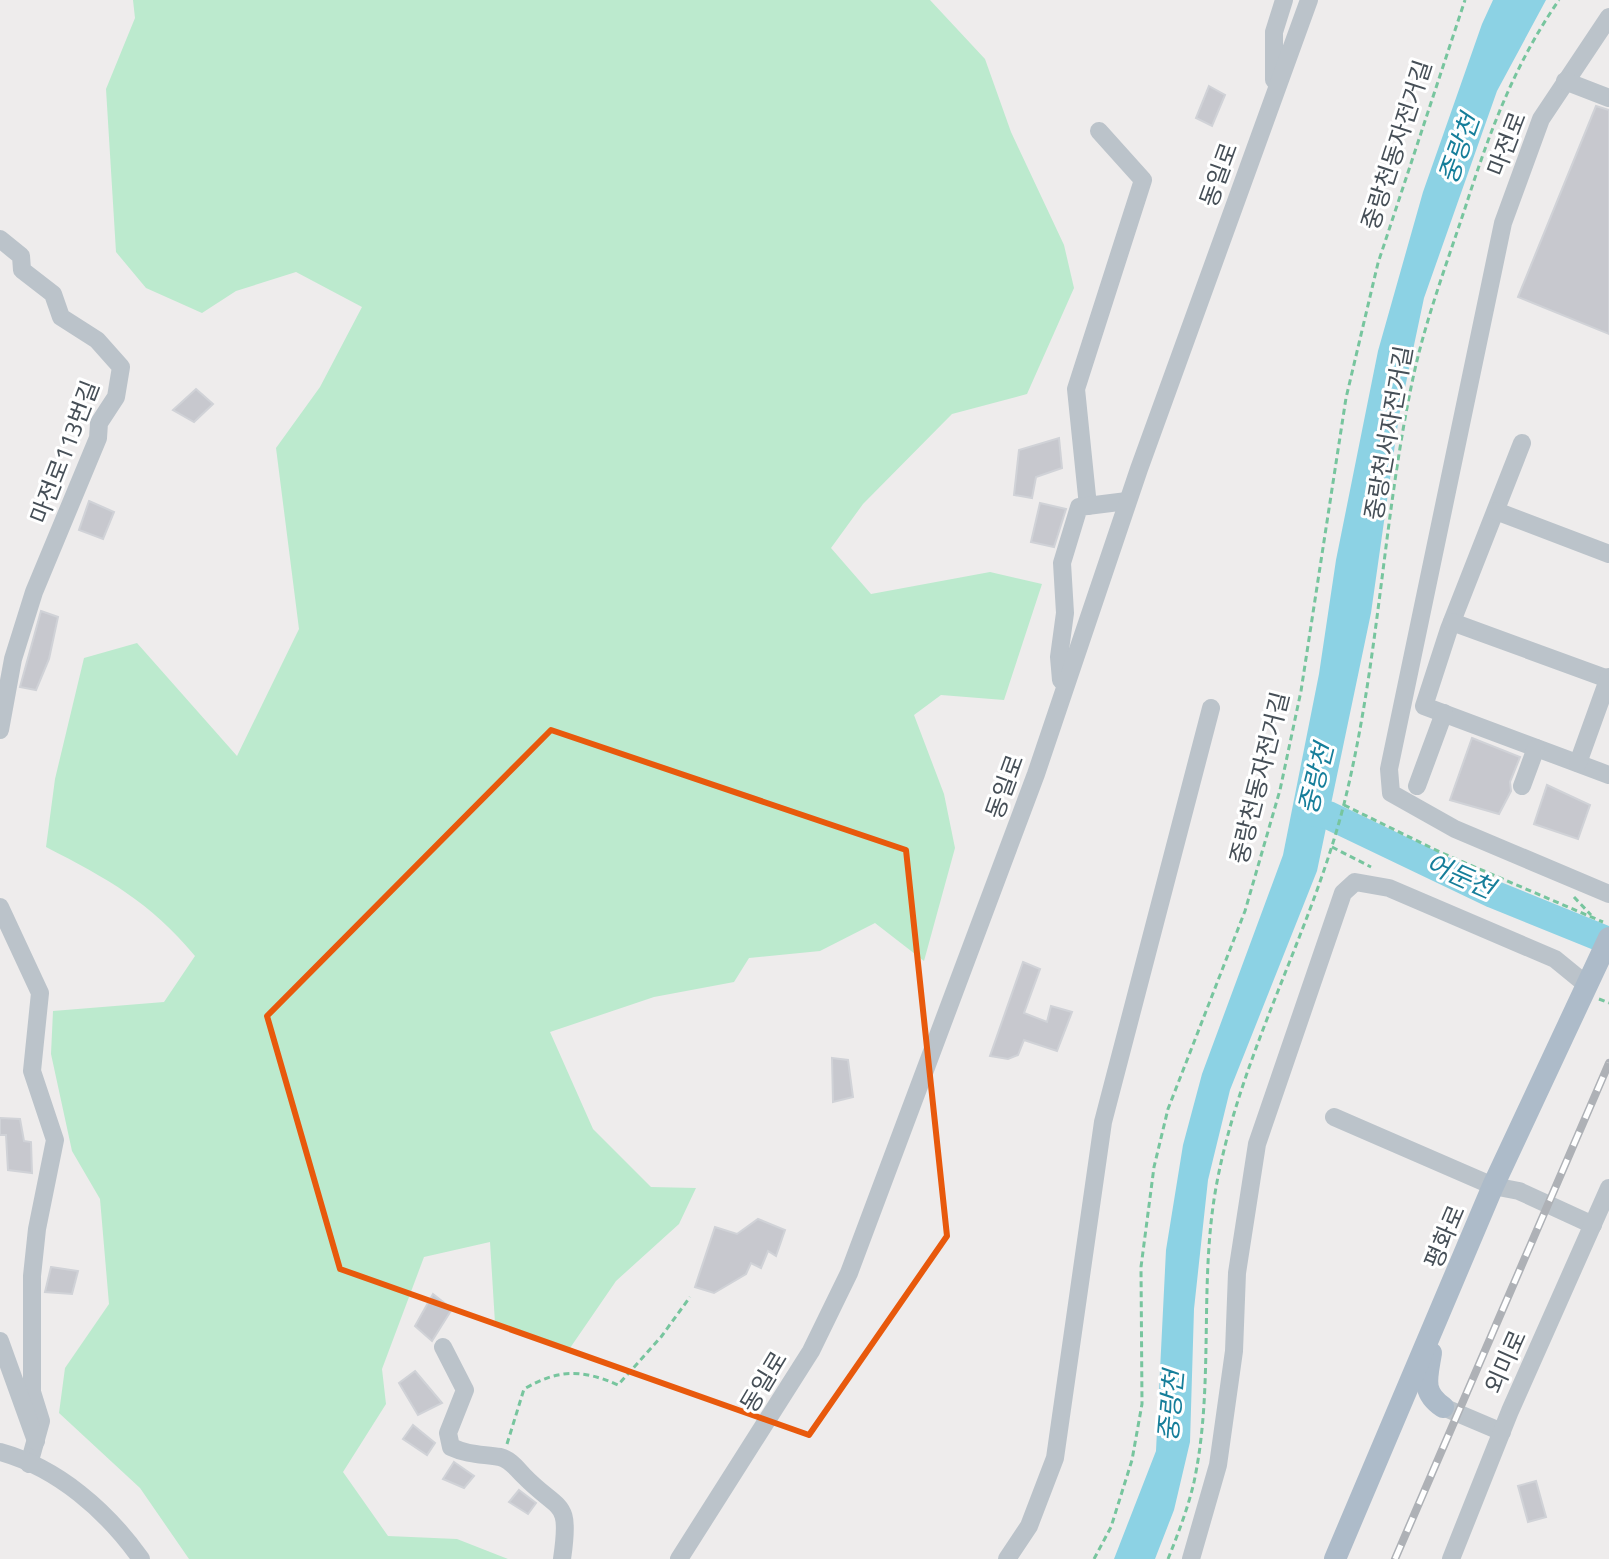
<svg xmlns="http://www.w3.org/2000/svg" width="1609" height="1559" font-family="'Titillium Web','Noto Sans KR',sans-serif">
<rect width="100%" height="100%" fill="#eeecec"/>
<path fill="#bceace" d="M133 0H930L985 59 1011 132 1064 245 1074 288 1027 394 952 414 863 504 831 548 871 594 990 572 1042 584 1004 700 941 695 914 715 944 794 955 848 924 961 875 923 820 951 749 958 734 982 654 997 550 1032 593 1129 651 1187 696 1188 679 1224 616 1281 568 1351 495 1323 490 1242 424 1257 382 1369 386 1404 343 1472 388 1536 457 1539 508 1559H189L140 1488 59 1413 65 1368 109 1304 100 1199 72 1151 51 1054 53 1011 164 1002 195 956C149 901 108 879 46 847L55 779 84 658 137 643 237 756 299 629 276 448 320 387 362 307 296 272 236 291 202 313 146 288 116 252 106 89 135 18Z"/>
<path fill="#8cd2e4" d="M1493 0H1546L1497 91 1424 298 1399 416 1371 613 1317 871 1230 1090 1208 1180 1194 1309 1190 1442 1174 1510 1155 1559H1114L1156 1451 1166 1250 1183 1145 1202 1074 1283 855 1319 674 1336 560 1378 351 1423 192 1482 24Z"/>
<g fill="none" stroke-linecap="round" stroke-linejoin="round">
<path stroke="#8cd2e4" stroke-width="28" d="M1311 812 1328 815 1493 894 1609 941"/>
</g>
<g fill="#c7c8ce" stroke="#d0d2d7" stroke-width="2">
<path d="M1209 86 1225 95 1212 126 1196 118Z"/>
<path d="M1596 106 1609 110V334L1518 297Z"/>
<path d="M196 389 213 404 194 422 173 410Z"/>
<path d="M1059 438 1062 468 1036 477 1032 498 1014 495 1019 450Z"/>
<path d="M89 501 114 512 103 539 79 530Z"/>
<path d="M1040 503 1066 509 1054 547 1031 542Z"/>
<path d="M41 611 58 617 49 659 36 690 20 687Z"/>
<path d="M1472 738 1520 757 1510 782 1511 791 1499 814 1450 800Z"/>
<path d="M1547 785 1590 805 1578 839 1534 824Z"/>
<path d="M1023 962 1040 969 1024 1013 1047 1022 1051 1006 1072 1012 1057 1051 1024 1040 1018 1055 1008 1059 990 1056Z"/>
<path d="M832 1058 848 1060 853 1097 833 1102Z"/>
<path d="M0 1118 20 1119 24 1141 31 1142 32 1173 8 1170 6 1135H0Z"/>
<path d="M758 1219 785 1230 776 1256 768 1251 761 1268 751 1263 746 1274 714 1293 695 1287 715 1227 737 1234Z"/>
<path d="M51 1267 78 1271 72 1294 45 1292Z"/>
<path d="M433 1294 452 1309 432 1341 415 1326Z"/>
<path d="M415 1371 442 1403 418 1415 399 1383Z"/>
<path d="M413 1425 435 1443 427 1455 403 1439Z"/>
<path d="M454 1462 474 1476 464 1488 443 1479Z"/>
<path d="M1536 1481 1546 1517 1528 1522 1518 1486Z"/>
<path d="M519 1490 536 1503 528 1514 509 1502Z"/>
</g>
<g fill="none" stroke-linecap="round" stroke-linejoin="round">
<g stroke="#77c59e" stroke-width="3" stroke-dasharray="6 4" stroke-linecap="butt">
<path d="M1344 805 1442 853 1603 922"/>
<path d="M1332 847 1371 867"/>
<path d="M1574 897 1591 915"/>
<path d="M1599 999 1609 1003"/>
<path d="M507 1444 524 1389C558 1369 582 1369 618 1385L661 1337 690 1297"/>
<path d="M1094 1559 1111 1527 1132 1460 1142 1404 1141 1267 1154 1167 1168 1109 1245 911 1280 790 1301 691 1346 398 1378 263 1465 0"/>
<path d="M1168 1559C1178 1534 1188 1508 1194 1482 1215 1383 1198 1281 1217 1182 1242 1051 1311 933 1344 804 1379 664 1383 518 1413 378 1426 317 1449 258 1468 199 1491 128 1516 62 1559 0"/>
</g>
<g stroke="#bbc3ca" stroke-width="18">
<path d="M1609 17 1541 119 1503 223 1389 769 1391 793 1455 829 1609 894"/>
<path d="M1274 80V32L1284 0"/>
<path d="M1565 81 1609 98"/>
<path d="M0 239 21 256 22 270 53 294 61 317 97 340 121 367 116 397 99 423 98 438 34 592 13 659 0 730"/>
<path d="M1522 443 1449 629 1424 706 1609 775"/>
<path d="M1088 506 1076 389 1143 180 1099 131"/>
<path d="M1496 511 1609 554"/>
<path d="M1452 622 1608 679"/>
<path d="M1061 680 1059 657 1065 613 1062 563 1079 507 1127 501"/>
<path d="M1578 763 1609 677"/>
<path d="M1417 786 1444 713"/>
<path d="M1522 786 1536 748"/>
<path d="M0 907 40 993 32 1071 55 1140 37 1229 32 1276V1392L41 1421 29 1464"/>
<path d="M1334 1117 1493 1186 1519 1191 1593 1225"/>
<path d="M0 1341 36 1441"/>
<path d="M443 1347 465 1390 448 1433 451 1447C468 1455 482 1454 500 1457 511 1460 517 1469 524 1476 560 1513 571 1498 562 1559"/>
<path d="M1443 1407 1502 1432"/>
<path d="M0 1452C58 1468 107 1511 141 1559"/>
<path d="M679 1559 811 1351 849 1273 1036 774 1139 469 1309 0"/>
<path d="M1007 1559 1029 1526 1055 1458 1103 1122 1211 708"/>
<path d="M1191 1559 1218 1465 1234 1351 1237 1273 1257 1144 1343 893 1355 882 1389 888 1555 959 1588 986"/>
<path d="M1451 1559 1510 1411 1609 1188"/>
</g>
<g stroke="#adbbc9" stroke-width="22">
<path d="M1431 1353C1427 1378 1421 1392 1443 1407"/>
<path d="M1335 1559 1493 1186 1609 938"/>
</g>
<g stroke="#aeb1b6" stroke-width="8">
<path id="rail" d="M1395 1559 1609 1063"/>
</g>
<use href="#rail" stroke="#fff" stroke-width="5" stroke-dasharray="15" stroke-linecap="butt"/>
</g>
<path fill="none" stroke="#e8590c" stroke-width="6" stroke-linejoin="round" d="M551 730 906 850 947 1236 809 1435 340 1269 267 1016Z"/>
<g text-anchor="middle" stroke-width="6" stroke-linejoin="round" paint-order="stroke">
<g font-size="24" fill="#464f57" stroke="#fff">
<text transform="translate(1507 144) rotate(-69)" y="8">마전로</text>
<text transform="translate(1397 145) rotate(-72)" y="8">중랑천동자전거길</text>
<text transform="translate(1219 175) rotate(-70)" y="8">동일로</text>
<text transform="translate(1389 433) rotate(-80)" y="8">중랑천서자전거길</text>
<text transform="translate(65 452) rotate(-69)" y="8">마전로113번길</text>
<text transform="translate(1260 778) rotate(-76)" y="8">중랑천동자전거길</text>
<text transform="translate(1005 787) rotate(-70)" y="8">동일로</text>
<text transform="translate(1445 1237) rotate(-67)" y="8">평화로</text>
<text transform="translate(1506 1362) rotate(-66)" y="8">외미로</text>
<text transform="translate(764 1382) rotate(-59)" y="8">동일로</text>
</g>
<g font-size="26" font-style="italic" fill="#167e9a" stroke="#fff">
<text transform="translate(1459 149) rotate(-70)" y="9">중랑천</text>
<text transform="translate(1316 779) rotate(-76)" y="9">중랑천</text>
<text transform="translate(1460 876) rotate(24)" y="9">어둔천</text>
<text transform="translate(1171 1406) rotate(-85)" y="9">중랑천</text>
</g>
</g>
</svg>
